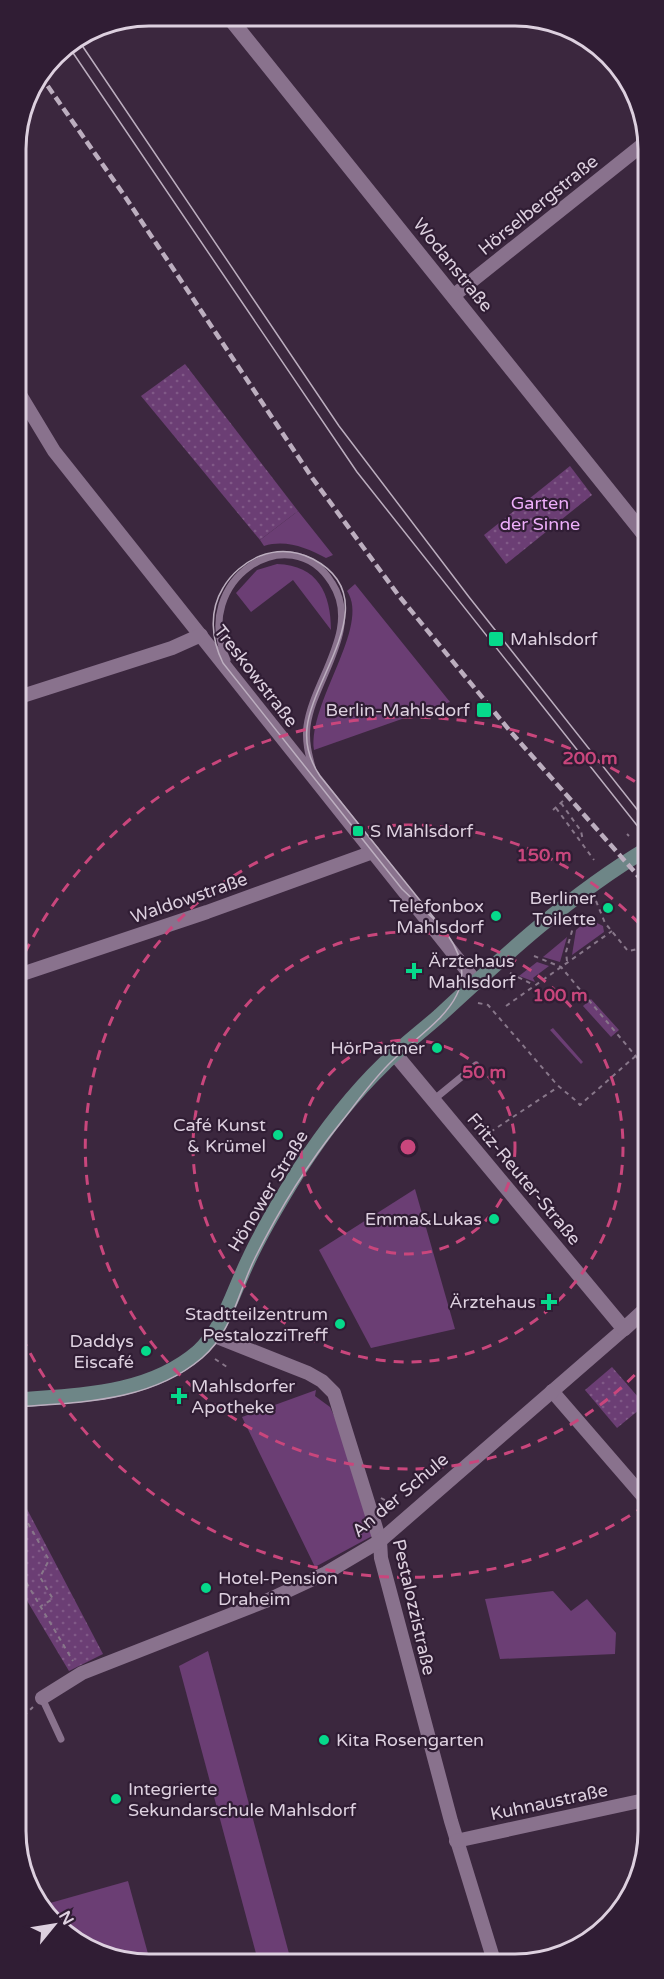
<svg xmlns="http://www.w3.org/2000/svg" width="664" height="1979" font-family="'Varela Round',sans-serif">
<defs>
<pattern id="park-dots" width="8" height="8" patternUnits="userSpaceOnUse" patternTransform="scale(1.5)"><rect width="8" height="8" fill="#6b3e74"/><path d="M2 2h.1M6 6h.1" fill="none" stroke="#805987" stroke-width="1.8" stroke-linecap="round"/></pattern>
</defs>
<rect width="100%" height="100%" fill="#3b273e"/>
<g fill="#6b3e74">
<path d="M298 511 333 555 326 558C307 548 286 539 264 546L260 540Z"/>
<path d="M277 564C318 565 331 594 331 630L293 580 251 612 236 593 257 570Z"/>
<path d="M355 584 450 702 314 750C308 702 371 627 347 591Z"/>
<path d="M589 919 603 926 604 932 572 955 576 930Z"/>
<path d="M567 937 560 962 543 957Z"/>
<path d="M537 962 549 966 533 978 535 982 519 976Z"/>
<path d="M591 999 619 1030 611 1037 583 1006Z"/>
<path d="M553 1028 583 1062 581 1064 550 1030Z"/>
<path d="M415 1189 455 1329 371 1348 319 1250Z"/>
<path d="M316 1390 315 1396 330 1407 336 1420 374 1535 315 1567 242 1417Z"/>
<path d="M553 1591 571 1611 587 1599 616 1633 615 1654 500 1659 485 1599Z"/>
<path d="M208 1651 291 1961H258L179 1666Z"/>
<path d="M128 1881 150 1961H122L54 1925 43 1905Z"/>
</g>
<g fill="url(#park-dots)">
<path d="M185 364 298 511 260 540 141 396Z"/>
<path d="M570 466 592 495 506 564 484 535Z"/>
<path d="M612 1367 645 1405 617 1428 585 1390Z"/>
<path d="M17 1490 103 1654 69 1671 17 1584Z"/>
</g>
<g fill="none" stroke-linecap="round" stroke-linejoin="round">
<g stroke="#88778a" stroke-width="2" stroke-dasharray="4.5 4.5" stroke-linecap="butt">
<path d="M561 803 581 831 583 841"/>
<path d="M556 808 594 860"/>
<path d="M553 810 565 799"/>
<path d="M627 834 629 836"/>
<path d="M596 901 605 923 628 951 648 947"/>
<path d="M534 956 561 967 639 1060"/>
<path d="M567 961 566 952 574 924"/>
<path d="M510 973 534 985"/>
<path d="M478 1003 488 1005 553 1080C561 1090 571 1095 580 1105L648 1045"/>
<path d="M506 1006 612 931"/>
<path d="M483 1137 558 1087"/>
<path d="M215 1359 230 1369"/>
<path d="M381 1498 397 1507"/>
<path d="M17 1511H21L49 1560 40 1577 53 1599 41 1606"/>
<path d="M17 1567 73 1661"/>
<path d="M17 1713 22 1718"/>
<path d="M17 1722 33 1707"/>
</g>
<g stroke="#89728d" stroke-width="7">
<path d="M227 660C190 581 290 515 332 583 362 629 313 680 307 726 305 742 309 756 313 771"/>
<path d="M432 1101 476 1065"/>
<path d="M42 1698 61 1739"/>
</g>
<g stroke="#89728d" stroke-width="14">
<path d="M453 296 646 142"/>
<path d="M16 388 54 451 476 982"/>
<path d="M16 698 172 648 201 635"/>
<path d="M16 976 207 912 373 852"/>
<path d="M212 1335 308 1373 322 1381 334 1393 380 1541 381 1558 451 1821 494 1961"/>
<path d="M552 1391 648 1502"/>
<path d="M42 1698 82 1673 268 1600 326 1573 380 1541 624 1329"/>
<path d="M456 1841 649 1799"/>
</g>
<g stroke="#89728d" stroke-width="15">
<path d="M228 16 647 538"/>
<path d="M395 1054 624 1329 648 1307"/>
</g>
<path stroke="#6e8687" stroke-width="15" d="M17 1400C79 1395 148 1395 198 1352 224 1328 233 1292 248 1261 262 1230 281 1199 299 1170 323 1133 352 1095 384 1064 401 1047 421 1032 439 1016 504 956 571 894 647 849"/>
<g stroke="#bcaebf" stroke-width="1.5">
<path d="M77 38 339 426 469 597 647 822"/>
<path d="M67 44 357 472 647 838"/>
<path d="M17 1407C81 1402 150 1402 202 1358 232 1333 238 1292 255 1258 279 1210 308 1163 342 1121 358 1101 373 1079 392 1061 430 1024 490 994 447 934L320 776C310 761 305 746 307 728 312 676 387 598 313 559 297 551 278 549 260 556 245 562 231 574 223 588 209 611 211 639 223 663L402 889 441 926"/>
</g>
<path stroke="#bcaebf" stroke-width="4.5" stroke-dasharray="9 4.5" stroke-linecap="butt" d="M40 75 124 195 313 479 399 596 510 731 647 886"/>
</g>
<g fill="none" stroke="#c9467c" stroke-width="3" stroke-dasharray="10 8">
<circle cx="408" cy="1147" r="107"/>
<circle cx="408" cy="1147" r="215"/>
<path d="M647 1362A322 322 0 1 1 647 932"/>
<path d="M645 1506A430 430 0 0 1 18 1329M17 969A430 430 0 0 1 645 788"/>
</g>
<g fill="#06d98b" stroke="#301d34" stroke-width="2">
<rect x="488" y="631" width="16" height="16" rx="3"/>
<rect x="476" y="702" width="16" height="16" rx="3"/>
<rect x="352" y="825" width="12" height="12" rx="3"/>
<circle cx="608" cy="908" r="6"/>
<circle cx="496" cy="916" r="6"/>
<path d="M411 962h6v6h6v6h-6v6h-6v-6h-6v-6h6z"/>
<circle cx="437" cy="1048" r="6"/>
<circle cx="278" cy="1135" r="6"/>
<circle cx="494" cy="1219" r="6"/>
<path d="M546 1293h6v6h6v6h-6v6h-6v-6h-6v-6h6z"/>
<circle cx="340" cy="1324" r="6"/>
<circle cx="146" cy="1351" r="6"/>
<path d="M176 1387h6v6h6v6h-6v6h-6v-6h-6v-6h6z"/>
<circle cx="206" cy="1588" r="6"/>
<circle cx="324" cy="1740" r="6"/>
<circle cx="116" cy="1799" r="6"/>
</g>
<g text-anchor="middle" stroke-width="4.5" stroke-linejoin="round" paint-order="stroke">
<g font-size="18" fill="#ddd0df" stroke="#301d34">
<text transform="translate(538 205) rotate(-39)" y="6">Hörselbergstraße</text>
<text transform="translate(453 265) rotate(51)" y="6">Wodanstraße</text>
<text transform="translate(256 676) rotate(52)" y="6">Treskowstraße</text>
<text transform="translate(189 898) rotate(-19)" y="6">Waldowstraße</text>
<text transform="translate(524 1179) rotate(50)" y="6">Fritz-Reuter-Straße</text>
<text transform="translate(268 1191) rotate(-59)" y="6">Hönower Straße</text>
<text transform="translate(400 1495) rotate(-40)" y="6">An der Schule</text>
<text transform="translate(414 1607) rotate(77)" y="6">Pestalozzistraße</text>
<text transform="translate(549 1802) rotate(-12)" y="6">Kuhnaustraße</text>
</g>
<g font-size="18" fill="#eeaefa" stroke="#301d34">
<text x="540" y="509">Garten<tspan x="540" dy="21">der Sinne</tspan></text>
</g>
<g font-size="18" fill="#ddd0df" stroke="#301d34" text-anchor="end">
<text x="510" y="645" text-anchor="start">Mahlsdorf</text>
<text x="470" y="716">Berlin-Mahlsdorf</text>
<text x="370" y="837" text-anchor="start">S Mahlsdorf</text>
<text x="596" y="904">Berliner<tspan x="596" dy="21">Toilette</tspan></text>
<text x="484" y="912">Telefonbox<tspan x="484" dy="21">Mahlsdorf</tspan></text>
<text x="428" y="967" text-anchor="start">Ärztehaus<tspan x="428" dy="21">Mahlsdorf</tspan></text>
<text x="425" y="1054">HörPartner</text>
<text x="266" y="1131">Café Kunst<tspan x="266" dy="21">&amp; Krümel</tspan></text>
<text x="482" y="1225">Emma&amp;Lukas</text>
<text x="536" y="1308">Ärztehaus</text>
<text x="328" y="1320">Stadtteilzentrum<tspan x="328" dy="21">PestalozziTreff</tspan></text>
<text x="134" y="1347">Daddys<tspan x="134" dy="21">Eiscafé</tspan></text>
<text x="191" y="1392" text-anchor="start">Mahlsdorfer<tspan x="191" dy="21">Apotheke</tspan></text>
<text x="218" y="1584" text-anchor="start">Hotel-Pension<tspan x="218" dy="21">Draheim</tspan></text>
<text x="336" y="1746" text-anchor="start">Kita Rosengarten</text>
<text x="128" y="1795" text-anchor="start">Integrierte<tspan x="128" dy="21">Sekundarschule Mahlsdorf</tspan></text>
</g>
</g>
<path d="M0 0H664V1979H0ZM149 26H515A123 123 0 0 1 638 149V1831A123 123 0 0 1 515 1954H149A123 123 0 0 1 26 1831V149A123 123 0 0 1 149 26Z" fill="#301d34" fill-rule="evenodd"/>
<path fill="none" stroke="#ddd0df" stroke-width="3" d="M149 26H515A123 123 0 0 1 638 149V1831A123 123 0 0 1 515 1954H149A123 123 0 0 1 26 1831V149A123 123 0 0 1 149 26Z"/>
<circle cx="408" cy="1147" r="9" fill="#c9467c" stroke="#301d34" stroke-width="3"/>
<g font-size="18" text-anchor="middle" font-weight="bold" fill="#c9467c" stroke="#301d34" stroke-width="4.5" stroke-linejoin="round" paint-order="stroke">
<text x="590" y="764">200 m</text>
<text x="544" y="861">150 m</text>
<text x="560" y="1001">100 m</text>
<text x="484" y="1078">50 m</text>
</g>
<g transform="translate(54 1925) rotate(60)" stroke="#301d34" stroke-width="4.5" paint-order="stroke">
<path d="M0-4.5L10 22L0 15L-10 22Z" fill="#ddd0df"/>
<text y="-9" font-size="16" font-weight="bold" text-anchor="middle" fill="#ddd0df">N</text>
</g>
</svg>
